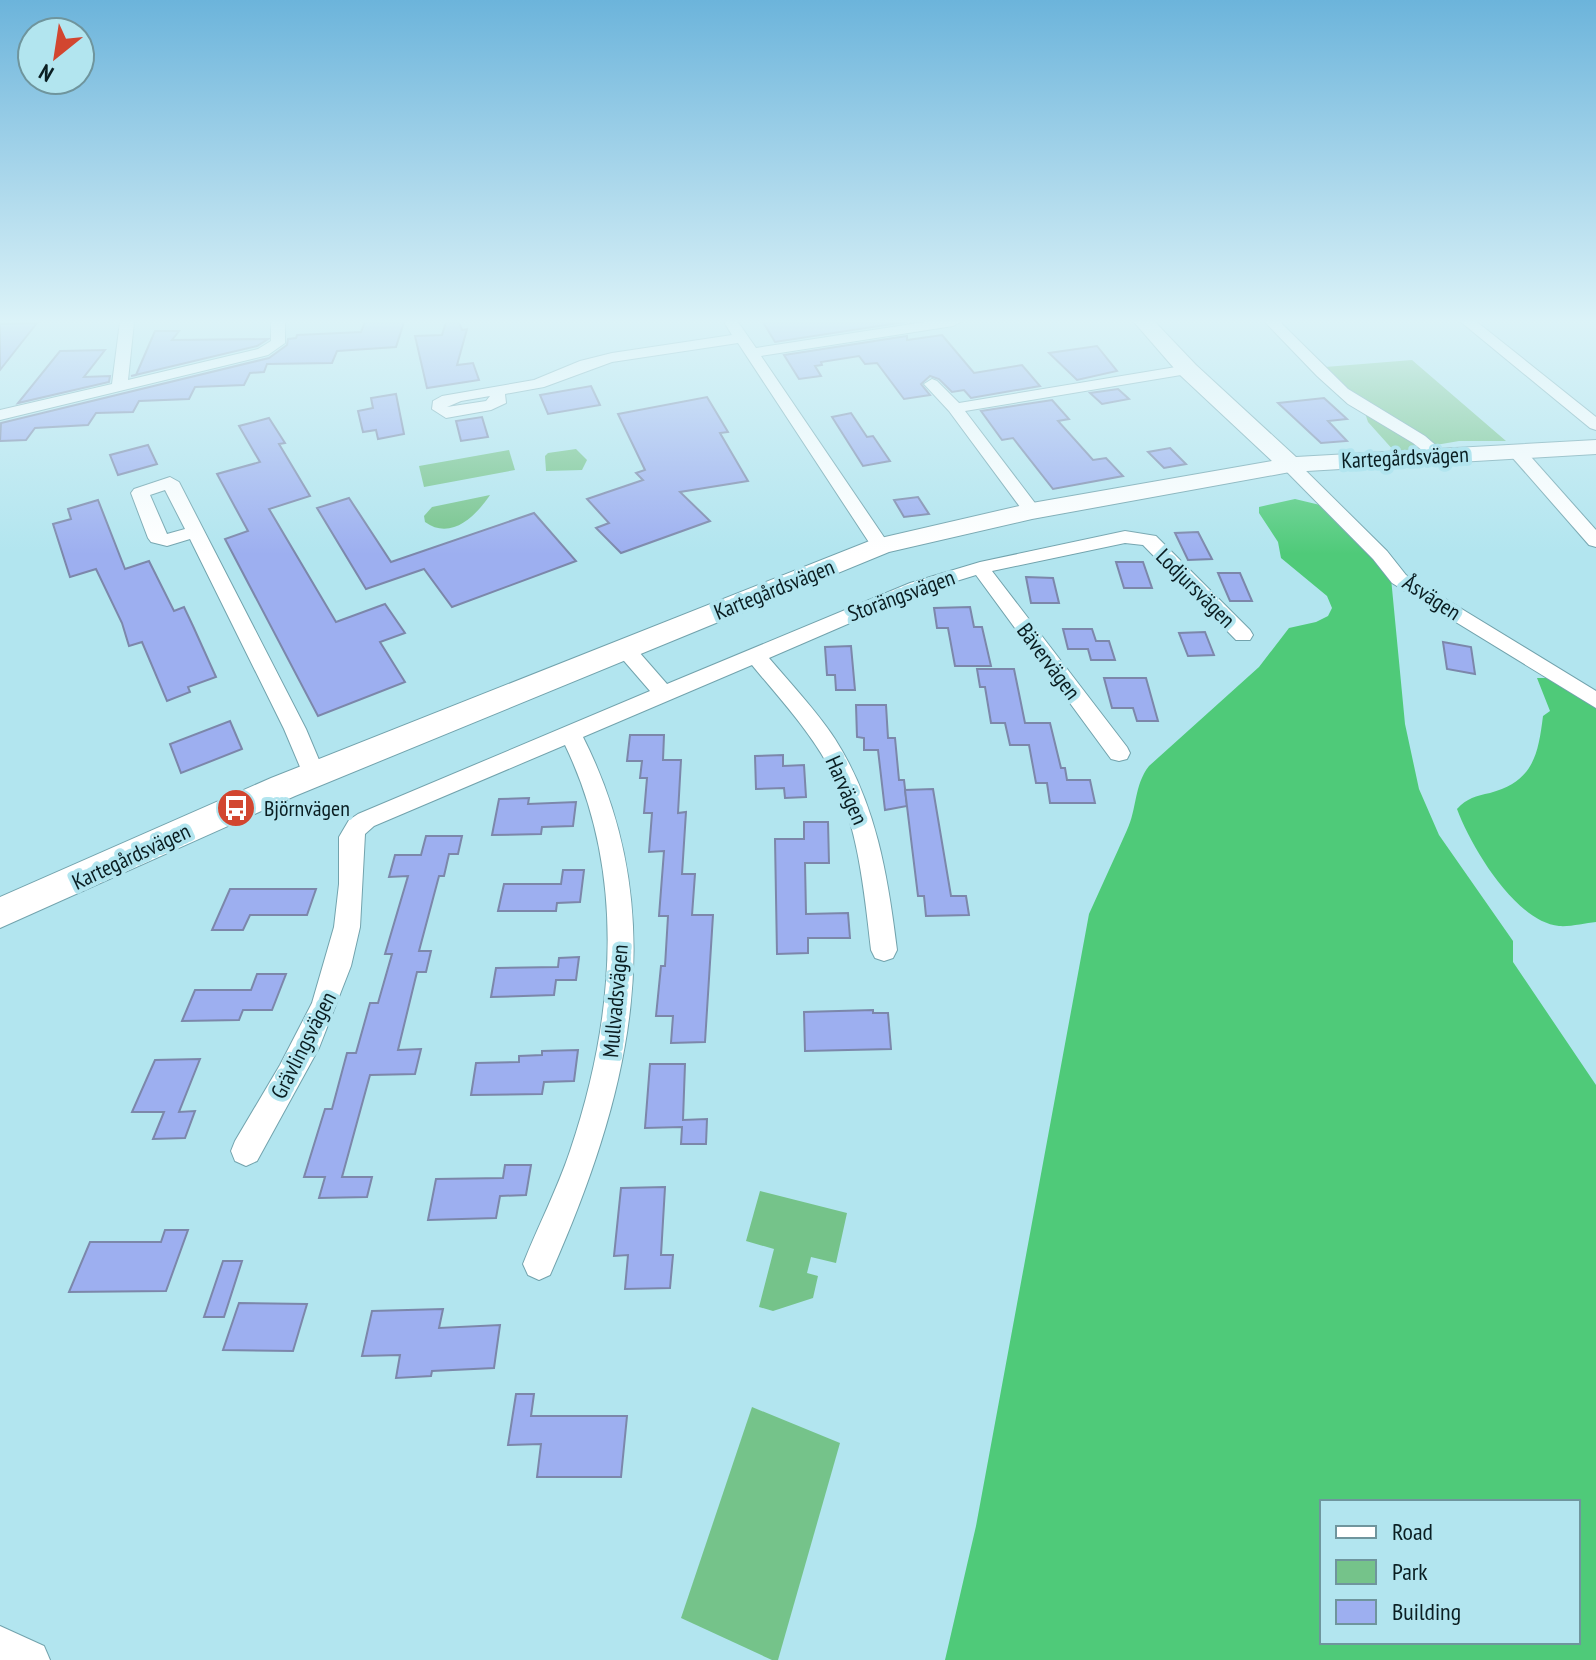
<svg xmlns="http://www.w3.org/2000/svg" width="1596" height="1660" font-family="'PT Sans Narrow',sans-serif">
<rect width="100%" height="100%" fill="#b2e5ef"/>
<g fill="#75c38a">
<path d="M1412 360 1506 441H1459L1395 452 1368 422 1361 401 1325 367Z"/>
<path d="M576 449 587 460 582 470 546 471 545 456 548 453Z"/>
<path d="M509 450 515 470 424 487 419 466Z"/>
<path d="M490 495C476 516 451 541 425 522L424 516 432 507Z"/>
<path d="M760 1191 847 1213 836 1263 811 1257 807 1273 818 1276 813 1298 773 1311 759 1307 774 1249 746 1241Z"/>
<path d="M752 1407 840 1443 778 1660H772L681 1618Z"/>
</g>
<g fill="#4fca79" fill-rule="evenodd">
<path d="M1295 499 1320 505 1330 512 1391 578 1405 724 1419 789 1439 835 1513 941V962L1596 1085V1660H945L976 1526 1089 914C1102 885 1115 857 1127 830 1137 809 1134 785 1149 766L1259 667 1289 628 1316 622 1328 616 1332 608 1327 596 1281 558 1278 542 1259 513V507ZM1322 1502H1578V1642H1322Z"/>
<path d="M1537 678H1548L1596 707V922C1585 923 1570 927 1559 926 1516 922 1471 847 1457 809 1467 798 1476 796 1490 793 1533 781 1538 756 1543 716L1550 711Z"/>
</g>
<g fill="#9daff0" stroke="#7c87aa" stroke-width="2">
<path d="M365 322H404L396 347 337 351 332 363 267 364 264 372 250 373 244 385 195 387 189 399 139 401 133 412 96 413 88 425 35 428 26 440 0 441 1 423 269 358 287 345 288 339 296 338 297 335 361 332Z"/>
<path d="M446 322H459L462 330 467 329 457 365 473 363 479 380 427 388 415 336 442 335Z"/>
<path d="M763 322H905L775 342Z"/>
<path d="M37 323 0 370V324Z"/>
<path d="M155 331H179L172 340 268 339 257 346 131 376 136 375Z"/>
<path d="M942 335 974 373 1022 365 1040 386 971 398 964 390 952 392 939 379 930 376 921 384 930 395 904 399 877 363 865 364 859 356 821 362 822 365 815 366 821 376 799 379 784 355 907 336V340Z"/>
<path d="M1097 346 1117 371 1077 380 1049 353Z"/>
<path d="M105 350 84 377 110 376 109 382 18 403 60 351Z"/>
<path d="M591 386 600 405 548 414 540 395Z"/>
<path d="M1118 389 1129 399 1102 404 1090 393Z"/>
<path d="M396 394 404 434 378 439 376 430 363 432 358 411 373 408 371 398Z"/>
<path d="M707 397 728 432 720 433 748 481 680 492 710 521 621 553 596 528 609 523 587 499 643 480 636 473 645 470 618 414Z"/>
<path d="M1324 398 1347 419 1328 421 1347 441 1321 443 1278 403Z"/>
<path d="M1052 400 1069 419 1058 421 1093 460 1106 458 1123 476 1053 489 1013 438 1002 440 981 411Z"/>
<path d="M851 413 867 437 873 436 890 461 863 466 832 417Z"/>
<path d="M482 417 488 437 461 441 456 421Z"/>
<path d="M269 418 285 443 279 444 310 496 269 509 336 622 385 604 405 633 380 642 405 682 318 716 225 539 248 531 217 474 260 462 239 426Z"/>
<path d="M148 445 157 464 118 475 110 455Z"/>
<path d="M1170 448 1186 464 1164 468 1148 452Z"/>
<path d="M918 497 929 514 904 517 894 500Z"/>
<path d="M349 498 391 562 534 513 576 561 452 607 424 569 366 589 317 508Z"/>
<path d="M98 500 125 569 149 561 174 611 184 607 193 626 216 677 188 687 190 692 167 701 142 642 129 646 122 623 96 569 70 577 53 524 71 519 68 509Z"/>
<path d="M1198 532 1212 559 1188 560 1175 533Z"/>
<path d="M1116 562H1143L1152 588H1124Z"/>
<path d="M1218 573H1240L1252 601H1230Z"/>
<path d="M1026 577 1053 578 1059 603H1031Z"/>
<path d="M970 607 974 627H982L991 666H955L948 628H937L934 608Z"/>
<path d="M1063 629H1092L1096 641H1109L1115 660H1091L1088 649H1068Z"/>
<path d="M1205 632 1214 655 1188 656 1179 633Z"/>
<path d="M1443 642 1471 647 1475 674 1447 669Z"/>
<path d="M851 646 855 690H836L835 675H827L825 647Z"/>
<path d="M977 669H1014L1025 723H1050L1061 768H1065L1067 780H1090L1095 803H1050L1047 783H1036L1029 745H1010L1005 723H991L985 687H980Z"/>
<path d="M1104 678H1146L1158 721H1137L1133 708H1112Z"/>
<path d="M856 705H886L888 738H895L899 780H904L907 806 885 810 878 750H864V738L857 737Z"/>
<path d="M230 721 242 749 181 773 170 744Z"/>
<path d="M630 735H664L663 760H681L678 813 686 812 682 874H695L692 915H713L705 1042 671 1043 673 1016H656L661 966H665L668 916H659L664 851 649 852 652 813H644L647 778H640L642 761H627Z"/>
<path d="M783 755V766L804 765 806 797 785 798 784 788 756 789 755 756Z"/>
<path d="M933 789 951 896H966L969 915 926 916 924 896H918L905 790Z"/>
<path d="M529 798 528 804 576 802 573 826 542 827 541 834 492 835 499 799Z"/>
<path d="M804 822H828L829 863H805L806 914 848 913 850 938H808V953L777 954 775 839H804Z"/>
<path d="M426 836H462L458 854H449L444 876H439L419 951H431L426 972H417L398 1050 421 1049 415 1074 370 1075 342 1177H372L367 1197 319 1198 325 1177H304L325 1109H332L347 1053H356L370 1003H378L392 954H385L408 876 389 877 395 855H421Z"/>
<path d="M563 870H584L580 902 557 903 556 911H498L504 884H561Z"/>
<path d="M230 889H316L307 915H250L243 930H212Z"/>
<path d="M579 957 576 980H556L554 995 491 997 496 968 558 967 559 958Z"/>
<path d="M257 974H286L272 1010H243L239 1020 182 1021 195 990H251Z"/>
<path d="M873 1010V1013H888L891 1049 805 1051 804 1012Z"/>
<path d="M578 1050 574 1081 544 1082 542 1094 471 1095 476 1063 519 1062V1056L542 1055V1051Z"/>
<path d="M200 1059 179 1112 195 1111 185 1138 153 1139 164 1112H132L155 1060Z"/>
<path d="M650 1064H685L683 1120 707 1119 706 1144H681L682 1127 645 1128Z"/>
<path d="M505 1165H531L526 1195 500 1196 496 1218 428 1220 436 1179 503 1178Z"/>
<path d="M665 1187 661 1255H673L670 1288 625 1289 628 1255 614 1256 621 1188Z"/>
<path d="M165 1230H188L166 1291 69 1292 90 1242H161Z"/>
<path d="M223 1261H242L224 1317H204Z"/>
<path d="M239 1303 307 1304 293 1351 223 1350Z"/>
<path d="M443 1309 439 1328 500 1325 494 1368 432 1371 431 1376 396 1378 400 1355 362 1356 372 1311Z"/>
<path d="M516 1394H534L531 1416H627L621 1477H537L541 1444 508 1445Z"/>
</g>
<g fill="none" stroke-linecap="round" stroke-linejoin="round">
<g stroke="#72a3ad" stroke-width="2">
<g id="street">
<path d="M120 322H134L128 380 258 349 271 341V322H285V343L268 355 0 420V410L112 384Z"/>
<path d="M724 322H738L756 348 925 322H960L953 326 761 356 890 546 888 550H874L738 343 612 362 544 387 505 394 506 403 491 410 446 418 432 409 433 401 442 396 534 380 580 361 612 353 732 335ZM490 396 486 401 447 407 461 401Z"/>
<path d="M1265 322H1280L1348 389 1425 436 1447 455 1445 459H1433L1413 443 1348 404 1317 376Z"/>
<path d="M1461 322H1477L1596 417V430L1590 428Z"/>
<path d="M1188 365 1193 367V373L965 411 1041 511 1032 516 1026 515 949 411 924 384 932 379 937 381 959 403Z"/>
<path d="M1517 447 1523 448 1596 530V547L1589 545 1511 456 1509 452 1511 448Z"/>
<path d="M1290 460 1296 461 1387 551 1406 575 1596 691V708L1392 583 1373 559 1284 469 1282 465Z"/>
<path d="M170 477 179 482 306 729 325 774 322 780 314 783 306 780 303 774 284 729 190 539 167 546 151 542 148 538 131 493 134 489ZM165 490 185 529 167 534 150 495Z"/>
<path d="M1125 531 1156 536 1250 630 1253 635 1250 640H1236L1143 545 1125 543 992 571 1127 747 1130 753 1127 759 1119 761 1111 759 976 575 924 591 769 658C791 684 816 710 835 739 876 803 888 876 897 950L893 958 884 961 875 958 871 950C864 889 858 825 830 769 810 731 779 698 752 665L583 737C675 919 628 1099 550 1275L539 1280 528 1275 523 1264C538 1226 557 1190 570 1151 615 1018 627 874 565 745L374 826 365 834 360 927 351 966 319 1048 257 1161 246 1166 235 1161 231 1151 235 1141 280 1065 312 1003 334 927 339 884V837L349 820 358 814 650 691 618 654 615 649 618 644H632L667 684 910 583 980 562Z"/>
<path d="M0 1626 44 1646 50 1660H0Z"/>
</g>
</g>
<g stroke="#72a3ad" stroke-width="2">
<path id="secondary" d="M1134 322H1155L1196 365 1296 457 1596 440V454L1290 472 1032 519 889 552 295 796 0 928V897L271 778 872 540 1032 503 1272 461 1180 375Z"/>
</g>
<use href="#street" fill="#fff" fill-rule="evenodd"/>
<use href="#secondary" fill="#fff" fill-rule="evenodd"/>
</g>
<linearGradient id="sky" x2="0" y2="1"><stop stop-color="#6cb4db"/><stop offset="0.58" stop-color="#dcf3f8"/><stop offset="1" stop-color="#dcf3f8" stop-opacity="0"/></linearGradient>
<rect width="1596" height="554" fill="url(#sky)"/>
<defs>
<g id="bus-disc" transform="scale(2)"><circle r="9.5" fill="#d24630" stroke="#b2e5ef"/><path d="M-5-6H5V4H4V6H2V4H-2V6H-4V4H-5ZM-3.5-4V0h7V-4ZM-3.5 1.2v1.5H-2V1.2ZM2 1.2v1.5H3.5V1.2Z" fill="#fff"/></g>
</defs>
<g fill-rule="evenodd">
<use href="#bus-disc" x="236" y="808"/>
</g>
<g text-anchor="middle" stroke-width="8" stroke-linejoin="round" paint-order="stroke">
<g font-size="22" fill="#0a1e22" stroke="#b2e5ef">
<text transform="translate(1405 457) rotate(-3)" y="8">Kartegårdsvägen</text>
<text transform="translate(1196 588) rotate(45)" y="8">Lodjursvägen</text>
<text transform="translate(774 589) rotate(-22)" y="8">Kartegårdsvägen</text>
<text transform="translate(901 595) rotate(-20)" y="8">Storängsvägen</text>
<text transform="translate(1432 597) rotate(33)" y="8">Åsvägen</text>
<text transform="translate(1049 661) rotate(53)" y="8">Bävervägen</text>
<text transform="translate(847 790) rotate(66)" y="8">Harvägen</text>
<text transform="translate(131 856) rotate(-25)" y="8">Kartegårdsvägen</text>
<text transform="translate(615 1001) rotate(-85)" y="8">Mullvadsvägen</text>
<text transform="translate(303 1045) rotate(-63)" y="8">Grävlingsvägen</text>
</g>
<g font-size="22" fill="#0a1e22" stroke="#b2e5ef" text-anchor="start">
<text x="264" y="816">Björnvägen</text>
</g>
</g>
<rect x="1320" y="1500" width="260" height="144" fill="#b2e5ef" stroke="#6f959d" stroke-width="2"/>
<rect x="1336" y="1526" width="40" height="12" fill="#ffffff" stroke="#6f959d" stroke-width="2"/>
<text x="1392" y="1540" font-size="24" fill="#0a1e22">Road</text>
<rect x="1336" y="1560" width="40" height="24" fill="#75c38a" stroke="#6f959d" stroke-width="2"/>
<text x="1392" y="1580" font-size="24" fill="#0a1e22">Park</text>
<rect x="1336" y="1600" width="40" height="24" fill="#9daff0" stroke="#6f959d" stroke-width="2"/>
<text x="1392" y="1620" font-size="24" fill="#0a1e22">Building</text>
<g transform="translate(56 56) rotate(210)"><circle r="38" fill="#b2e5ef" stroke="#6f959d" stroke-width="2"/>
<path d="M0-6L14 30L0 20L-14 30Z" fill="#d24630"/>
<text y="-12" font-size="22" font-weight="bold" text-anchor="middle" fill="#0a1e22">N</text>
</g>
</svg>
